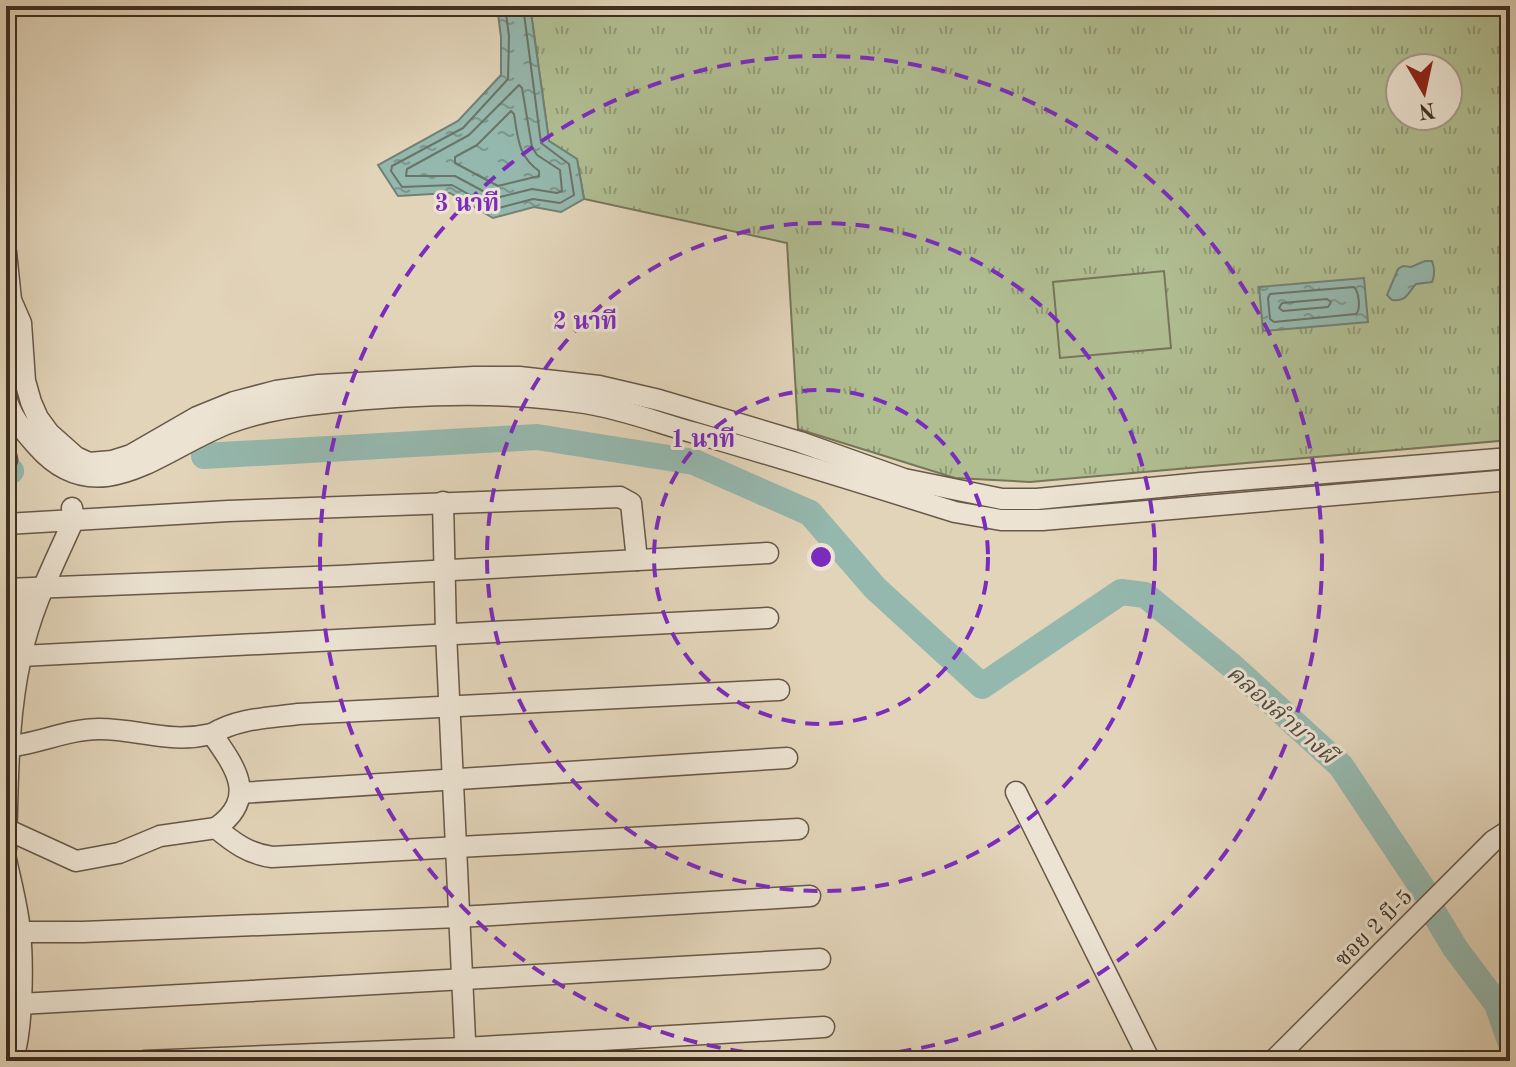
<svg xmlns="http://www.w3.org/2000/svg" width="1516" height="1067" font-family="'Old Standard TT','Noto Serif Thai',serif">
<defs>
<pattern id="grass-tufts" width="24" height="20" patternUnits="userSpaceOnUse" patternTransform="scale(2)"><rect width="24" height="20" fill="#b0bd91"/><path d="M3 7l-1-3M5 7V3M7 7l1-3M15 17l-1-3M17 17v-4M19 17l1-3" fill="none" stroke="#919a76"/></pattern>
<pattern id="water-ripples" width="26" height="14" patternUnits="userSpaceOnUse" patternTransform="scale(2)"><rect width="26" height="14" fill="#95b8ae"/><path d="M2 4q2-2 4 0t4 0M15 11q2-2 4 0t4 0" fill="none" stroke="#7b968d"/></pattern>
</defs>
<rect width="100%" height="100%" fill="#e2d4b9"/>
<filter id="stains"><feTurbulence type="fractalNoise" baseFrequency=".0025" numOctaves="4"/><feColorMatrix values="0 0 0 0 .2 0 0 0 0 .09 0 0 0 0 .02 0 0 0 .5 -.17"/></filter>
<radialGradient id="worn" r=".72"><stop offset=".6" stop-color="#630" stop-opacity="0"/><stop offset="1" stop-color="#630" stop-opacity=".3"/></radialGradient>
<path fill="url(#grass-tufts)" stroke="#777659" stroke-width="2" fill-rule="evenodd" d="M530 6H1510V440L1030 482 955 478 798 429 787 243 584 199 577 159 549 141ZM1400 68H1448V116H1400Z"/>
<path fill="#b0bd91" stroke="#777659" stroke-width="2" d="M1164 271 1171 348 1060 358 1053 282Z"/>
<g fill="url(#water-ripples)" stroke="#728176" stroke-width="2">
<path d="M497 6H530L549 141 577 159 584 199 561 212 534 207 493 218 450 193 398 196 378 165 458 121 501 75V37Z"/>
<path d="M1425 261H1432C1435 269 1435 275 1432 282L1416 284C1407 294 1406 302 1392 300L1387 295 1398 269 1403 266 1411 267Z"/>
<path d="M1364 278 1368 322 1263 331 1259 287Z"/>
</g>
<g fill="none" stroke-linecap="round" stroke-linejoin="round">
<g stroke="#6a7468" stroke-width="2">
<path d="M505 6 509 36 508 79 463 128 392 166 391 171 402 187 452 185 495 209 533 199 560 203 574 195 569 164 541 143 523 6"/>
<path d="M519 85 522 88 532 147 537 155 560 170 562 191 557 193 532 189 496 198 455 176H406L407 169 469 135Z"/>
<path d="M511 111 514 114C518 138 518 156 539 171V176L498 186 455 163V157L477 145Z"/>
<path d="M1354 287C1359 292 1361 309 1356 314L1274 322 1270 319 1268 298 1270 294Z"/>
<path d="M1327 299 1331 302 1328 307 1283 311 1279 308 1282 303Z"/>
</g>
<g stroke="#95b8ae" stroke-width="26">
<path d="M204 456 537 437 694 462 810 513 875 588 982 686 1121 592 1145 595 1232 666 1341 766 1425 892"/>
<path d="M6 471H11"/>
<path d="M1434 913 1455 948 1497 1004 1510 1041"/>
</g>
<g stroke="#675847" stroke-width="23">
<g id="minor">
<path d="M6 252 11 300 21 323 25 381 31 402 38 418 49 433 76 457 89 463 112 461 131 455 197 417 234 402 276 391 319 385 474 377H519L599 386 659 400 800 442 904 479 1002 499H1037L1201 483 1510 458"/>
<path d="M6 395C9 415 24 431 37 446 99 517 166 445 232 422 262 411 294 406 326 403 410 394 501 390 585 403 623 409 659 423 695 433 783 458 869 485 955 512L1001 520H1042L1510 480"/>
<path d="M6 456 7 460"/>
<path d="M443 502 446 633 466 1061"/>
<path d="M6 524 228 511 620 497 631 503 637 560"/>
<path d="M6 589 340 576 768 553"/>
<path d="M6 653 26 593"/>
<path d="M21 656 768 618"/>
<path d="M212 734C238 718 269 718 298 714L779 690"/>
<path d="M6 747C38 744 68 729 99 729 141 729 167 744 212 734 236 768 258 798 216 828"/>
<path d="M1016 792 1150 1061"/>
<path d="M240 793 787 758"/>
<path d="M6 829 76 861 119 853 160 836 216 828C234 843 249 854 272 857L798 829"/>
<path d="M6 848C8 785 7 719 21 657 31 608 54 564 74 519L72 508"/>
<path d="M6 859C11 883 18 908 20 932 23 963 23 1032 12 1061"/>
<path d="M6 930V969"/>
<path d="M20 932H83L459 917 810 896"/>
<path d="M20 1004 820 959"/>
<path d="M145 1061 465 1048 824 1027"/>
<path d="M1273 1061 1493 841 1510 830"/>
</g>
</g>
<use href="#minor" stroke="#ece3d2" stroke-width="20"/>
</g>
<g fill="none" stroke="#7b2cbf" stroke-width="4" stroke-dasharray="14 10">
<circle cx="821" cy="557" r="167"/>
<circle cx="821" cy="557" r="334"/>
<circle cx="821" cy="557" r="501"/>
</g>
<g text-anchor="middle" stroke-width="6" stroke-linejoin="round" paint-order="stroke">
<g font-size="22" fill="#3e2f21" stroke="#ece3d2">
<text transform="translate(1373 927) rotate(-45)" y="8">ซอย 2 บี-5</text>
</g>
<g font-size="24" font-style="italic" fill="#4f4a3d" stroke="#ece3d2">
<text transform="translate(1282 714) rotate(41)" y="8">คลองลำบางผี</text>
</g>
</g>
<circle cx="821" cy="557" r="12" fill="#7b2cbf" stroke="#ece3d2" stroke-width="4"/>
<g font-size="24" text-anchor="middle" font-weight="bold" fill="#7b2cbf" stroke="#ece3d2" stroke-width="6" stroke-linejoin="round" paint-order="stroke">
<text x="467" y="211">3 นาที</text>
<text x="585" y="329">2 นาที</text>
<text x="703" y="447">1 นาที</text>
</g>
<rect width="1516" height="1067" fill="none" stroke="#e2d4b9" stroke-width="32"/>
<rect x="8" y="8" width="1500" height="1051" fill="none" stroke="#3e2f21" stroke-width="4"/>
<rect x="16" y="16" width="1484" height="1035" fill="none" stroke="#3e2f21" stroke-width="2"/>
<g transform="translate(1424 92) rotate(171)"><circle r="38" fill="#ece3d2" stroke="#a69b8b" stroke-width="2"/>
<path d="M0-6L14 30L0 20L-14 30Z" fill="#8f2418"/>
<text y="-12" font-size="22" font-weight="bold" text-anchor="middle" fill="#3e2f21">N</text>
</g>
<rect width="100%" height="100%" filter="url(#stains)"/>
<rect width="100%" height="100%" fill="url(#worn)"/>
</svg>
